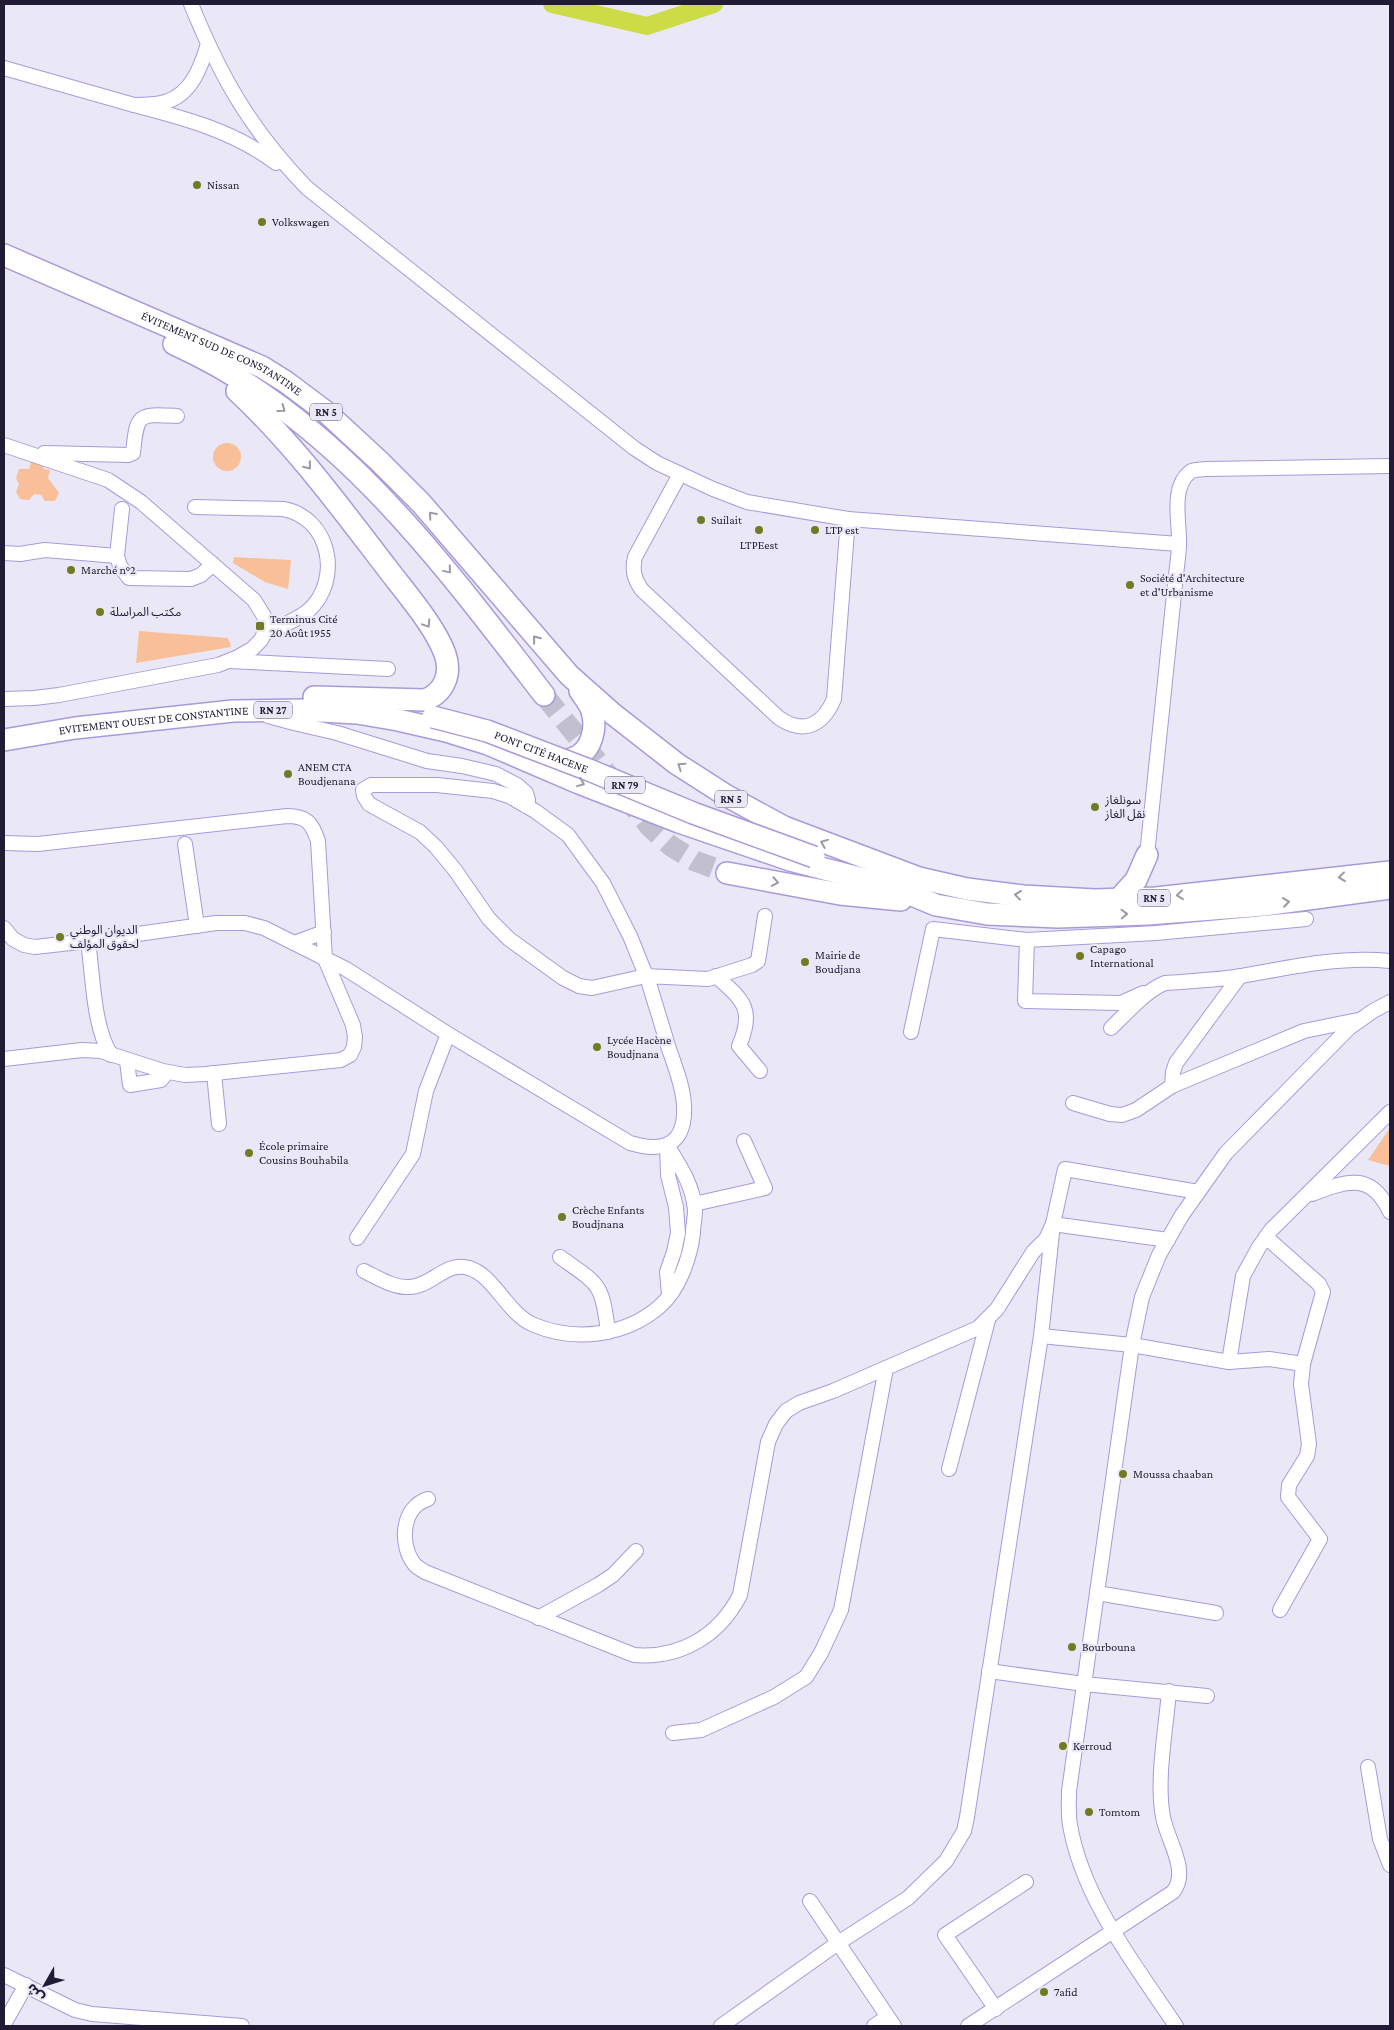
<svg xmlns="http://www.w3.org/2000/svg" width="1394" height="2030" font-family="'Crimson Pro','Noto Sans Arabic',serif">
<rect width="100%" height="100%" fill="#eae8f6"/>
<g fill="#f9bf99">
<circle cx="227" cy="457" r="14"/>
<path d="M31 462H41L44 469 50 470 48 478 59 493 55 501H45L41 495 34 494 29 500 20 499 16 492 19 484 16 478 19 469H29Z"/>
<path d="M234 557 291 560 288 589 265 582 233 563Z"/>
<path d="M139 631 228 638 231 647 136 663Z"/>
<path d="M1390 1128V1166L1368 1160Z"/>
</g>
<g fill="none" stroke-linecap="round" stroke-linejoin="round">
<path stroke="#cddb46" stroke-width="18" d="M552 4 647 26 714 4"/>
<path stroke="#c2bfcf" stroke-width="21" stroke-dasharray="21 11" stroke-linecap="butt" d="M544 695 650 827 671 846 695 861 727 873"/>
<g stroke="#a999dc" stroke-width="16">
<g id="minor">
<path d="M191 4C221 78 251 130 307 188L634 448 657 463 713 489 747 502 848 519 1179 544"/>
<path d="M208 44C201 67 191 95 165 102 155 105 144 105 134 105 184 118 234 131 276 163"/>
<path d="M4 68 134 105"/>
<path d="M4 445 108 480 141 502 254 600 265 618 266 629 261 640 252 649 236 658 218 665 59 695 34 698 4 699"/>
<path d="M44 453 128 455 133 453C137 413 138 414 177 416"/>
<path d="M680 474 635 557C632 570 634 579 642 590L779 718C804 735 823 725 834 699L848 519"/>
<path d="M195 507 283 509C330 517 343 580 308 611 296 621 278 627 264 634"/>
<path d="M122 509 117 556 120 566 129 578 191 579 201 575 213 564"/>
<path d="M4 553 20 554 45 550 117 556"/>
<path d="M229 661 388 669"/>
<path d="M268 716 294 723 337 733 427 761 462 766 496 774 517 785 526 793 528 800 526 806"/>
<path d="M4 843 38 844 287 816C307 816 312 823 318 841L325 959 353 1025 355 1037 354 1047 350 1055 341 1060 206 1074 185 1075 163 1071 101 1051 82 1050 4 1059"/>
<path d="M185 844 197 926"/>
<path d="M1147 855 1176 575C1177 565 1179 554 1179 544 1180 522 1170 488 1190 472 1194 469 1201 470 1205 469L1390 466"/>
<path d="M4 928 13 939 24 945 35 947 88 941 216 923H245L264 928 346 969 448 1034 630 1143C664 1153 686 1145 684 1105 683 1085 674 1064 668 1046 662 1025 655 1004 649 983L630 936 603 883 568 835 535 811 509 796 493 791 437 785H371L363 790 364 796 369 804 420 832 436 847 455 870 489 919 509 939 563 978 579 986 592 988 646 976 708 979 752 965 758 961 765 916"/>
<path d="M1027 940 1025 1001 1121 1003 1143 993"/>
<path d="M88 941C93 975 93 1027 111 1055"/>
<path d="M294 943 324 932"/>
<path d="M716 976C743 1000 755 1009 739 1046L760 1071"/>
<path d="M1111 1028C1127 1013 1145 991 1165 983 1191 981 1217 980 1242 976 1290 967 1341 956 1390 961"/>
<path d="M911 1032 933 929 1027 940 1156 933 1306 919"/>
<path d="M127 1061 130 1085 161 1080 167 1072"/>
<path d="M214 1073 219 1124"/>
<path d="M1172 1086 1173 1072 1176 1063 1240 976"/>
<path d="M1073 1103 1110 1114 1122 1115 1136 1110 1172 1086 1191 1078 1304 1031 1358 1020"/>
<path d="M667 1146 668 1175 676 1207 678 1233 674 1252 667 1272 669 1294"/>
<path d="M1312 1194C1346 1181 1371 1171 1390 1212"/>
<path d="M694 1204 765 1188 744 1141"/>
<path d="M1266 1237 1319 1284 1323 1292 1303 1364 1301 1384 1309 1444 1307 1456 1289 1485 1288 1497 1320 1539 1280 1610"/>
<path d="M357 1238 413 1154 426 1091 448 1034"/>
<path d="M560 1257C599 1285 602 1282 608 1332"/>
<path d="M364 1271C378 1278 394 1288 410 1287 432 1286 446 1261 469 1268 495 1276 506 1313 534 1325 575 1342 625 1336 659 1307 679 1290 690 1258 693 1233 693 1226 695 1218 695 1210 693 1185 680 1166 667 1145"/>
<path d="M1041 1336 1132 1345 1229 1362 1243 1276 1259 1247 1271 1230 1390 1112"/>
<path d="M1229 1362 1269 1359 1303 1364"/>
<path d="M949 1469 988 1320"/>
<path d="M428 1499C401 1507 399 1546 415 1565 418 1568 422 1570 425 1572L634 1655C680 1659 719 1636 740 1595L768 1442 776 1424 786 1411 799 1403 833 1391 978 1328 997 1309 1033 1252 1046 1239 1053 1224 1168 1240"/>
<path d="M1097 1593 1216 1613"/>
<path d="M538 1618 598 1585 613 1575 636 1551"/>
<path d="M989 1671 1084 1684 1207 1696"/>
<path d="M673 1733 701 1730 774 1697 806 1677 821 1653 841 1610 886 1368"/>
<path d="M1368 1767 1380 1839 1390 1865"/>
<path d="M810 1901 894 2026"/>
<path d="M4 1975 75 2010 92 2014 242 2026"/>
<path d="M996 2009 945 1935 1026 1882"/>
<path d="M4 2024 26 1985"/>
<path d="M721 2026 838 1943 908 1898 946 1861 964 1831 967 1817 1041 1336 1053 1224 1065 1169 1198 1192"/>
<path d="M874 2026 887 2017"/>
<path d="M968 2026 1173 1892C1190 1871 1167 1840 1163 1817 1156 1780 1166 1729 1169 1691"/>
<path d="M1176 2026C1135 1964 1083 1900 1070 1825 1068 1814 1069 1802 1069 1791L1132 1345 1142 1297 1159 1255 1182 1215 1226 1153 1349 1028 1373 1011 1390 1002"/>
</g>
</g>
<g stroke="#a999dc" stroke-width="24">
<g id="highway">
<path id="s1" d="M4 255 262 367 286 382 326 412 379 461 421 503 569 675 613 714 677 764 727 796 784 827 919 878 967 889 1023 896 1095 900 1156 898 1390 872"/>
<path d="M174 344C335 416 440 560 544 695"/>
<path d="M237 391C294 444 340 507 387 568 405 592 435 626 445 654 452 674 444 693 425 700L314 697"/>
<path id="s2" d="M4 740 75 728 233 711 303 710 357 713 398 720 446 731 488 744 579 783 679 822 790 860 890 886 936 905 987 914 1058 917 1148 914 1264 905 1390 888"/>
<path d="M551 762C558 761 567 761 574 758 592 751 597 728 592 711 590 704 584 697 580 691"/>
<path d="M727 873 840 894 901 900"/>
<path d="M1118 900 1136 880 1147 855"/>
</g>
</g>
<use href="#minor" stroke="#fff" stroke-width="14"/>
<use href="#highway" stroke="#fff" stroke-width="21"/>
<g stroke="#a999dc" stroke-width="24" stroke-linecap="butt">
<g id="highway-bridge">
<path id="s3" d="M433 717 487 731 589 770 693 813 814 857"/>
</g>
</g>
<use href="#highway-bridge" stroke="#fff" stroke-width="21"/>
</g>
<defs><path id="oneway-chevron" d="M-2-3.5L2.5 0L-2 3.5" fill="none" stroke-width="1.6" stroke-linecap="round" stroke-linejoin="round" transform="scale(1.25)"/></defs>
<g stroke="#9c98a4">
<use href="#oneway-chevron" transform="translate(282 409) rotate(36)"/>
<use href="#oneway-chevron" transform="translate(308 466) rotate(51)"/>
<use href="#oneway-chevron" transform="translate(432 515) rotate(-131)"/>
<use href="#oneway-chevron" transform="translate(448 570) rotate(50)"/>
<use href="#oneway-chevron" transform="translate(427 624) rotate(56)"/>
<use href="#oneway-chevron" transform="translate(536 639) rotate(-129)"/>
<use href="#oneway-chevron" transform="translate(681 766) rotate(-146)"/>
<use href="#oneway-chevron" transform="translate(581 783) rotate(22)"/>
<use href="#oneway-chevron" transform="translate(824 843) rotate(-158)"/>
<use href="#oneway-chevron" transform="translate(1342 877) rotate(174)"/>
<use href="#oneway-chevron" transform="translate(775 882) rotate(11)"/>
<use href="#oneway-chevron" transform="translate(1018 895) rotate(-173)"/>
<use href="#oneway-chevron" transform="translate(1180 895) rotate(174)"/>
<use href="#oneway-chevron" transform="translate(1286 902) rotate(-8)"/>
<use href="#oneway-chevron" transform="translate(1124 914) rotate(-2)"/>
</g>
<g fill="#727a24" stroke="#eae8f6" stroke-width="2">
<circle cx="197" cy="185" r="5"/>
<circle cx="262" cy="222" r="5"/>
<circle cx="701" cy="520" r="5"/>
<circle cx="759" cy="530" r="5"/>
<circle cx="815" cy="530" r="5"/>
<circle cx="71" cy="570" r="5"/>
<circle cx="1130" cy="585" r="5"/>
<circle cx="100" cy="612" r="5"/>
<rect x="255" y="621" width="10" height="10" rx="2.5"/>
<circle cx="288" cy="774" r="5"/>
<circle cx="1095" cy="807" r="5"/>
<circle cx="60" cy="937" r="5"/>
<circle cx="1080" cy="956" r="5"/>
<circle cx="805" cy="962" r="5"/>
<circle cx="597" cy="1047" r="5"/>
<circle cx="249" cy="1153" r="5"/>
<circle cx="562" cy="1217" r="5"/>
<circle cx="1123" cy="1474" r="5"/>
<circle cx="1072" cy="1647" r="5"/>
<circle cx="1063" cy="1746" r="5"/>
<circle cx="1089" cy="1812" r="5"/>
<circle cx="1044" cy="1992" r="5"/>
</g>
<g text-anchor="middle" stroke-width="4.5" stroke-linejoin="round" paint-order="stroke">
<g fill="#eae8f6" stroke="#5e586f" stroke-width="1">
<rect x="310" y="403.5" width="32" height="17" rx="4"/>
<rect x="254" y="701.5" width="38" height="17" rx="4"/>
<rect x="605" y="776.5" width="40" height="17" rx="4"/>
<rect x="715" y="790.5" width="32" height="17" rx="4"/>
<rect x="1138" y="889.5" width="32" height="17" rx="4"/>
</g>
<g font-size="11" font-weight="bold" fill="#221b35">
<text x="326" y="416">RN 5</text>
<text x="273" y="714">RN 27</text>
<text x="625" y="789">RN 79</text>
<text x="731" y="803">RN 5</text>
<text x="1154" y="902">RN 5</text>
</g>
<g font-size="12" fill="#221b35" stroke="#eae8f6" text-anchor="start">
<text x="207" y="189">Nissan</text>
<text x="272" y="226">Volkswagen</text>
<text x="711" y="524">Suilait</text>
<text x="825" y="534">LTP est</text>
<text x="759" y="549" text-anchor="middle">LTPEest</text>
<text x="81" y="574">Marché n°2</text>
<text x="1140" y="582">Société d'Architecture<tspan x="1140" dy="14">et d'Urbanisme</tspan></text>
<text x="110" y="616">مكتب المراسلة</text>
<text x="270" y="623">Terminus Cité<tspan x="270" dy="14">20 Août 1955</tspan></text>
<text x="298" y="771">ANEM CTA<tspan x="298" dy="14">Boudjenana</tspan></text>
<text x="1105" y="804">سونلغاز<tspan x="1105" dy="14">نقل الغاز</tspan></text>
<text x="70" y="934">الديوان الوطني<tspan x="70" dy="14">لحقوق المؤلف</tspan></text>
<text x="1090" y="953">Capago<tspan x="1090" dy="14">International</tspan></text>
<text x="815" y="959">Mairie de<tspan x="815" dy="14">Boudjana</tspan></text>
<text x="607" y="1044">Lycée Hacène<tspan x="607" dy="14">Boudjnana</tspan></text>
<text x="259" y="1150">École primaire<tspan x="259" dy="14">Cousins Bouhabila</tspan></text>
<text x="572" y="1214">Crèche Enfants<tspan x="572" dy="14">Boudjnana</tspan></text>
<text x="1133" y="1478">Moussa chaaban</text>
<text x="1082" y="1651">Bourbouna</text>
<text x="1073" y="1750">Kerroud</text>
<text x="1099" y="1816">Tomtom</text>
<text x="1054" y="1996">7afid</text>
</g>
<g font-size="12" fill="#221b35" stroke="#eae8f6">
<text dy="4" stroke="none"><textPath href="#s1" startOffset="239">ÉVITEMENT SUD DE CONSTANTINE</textPath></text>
<text dy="4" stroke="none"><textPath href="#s2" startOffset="151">EVITEMENT OUEST DE CONSTANTINE</textPath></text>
<text dy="4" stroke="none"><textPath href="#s3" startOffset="114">PONT CITÉ HACENE</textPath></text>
</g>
</g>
<rect width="1394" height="2030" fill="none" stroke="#221b35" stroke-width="10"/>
<g transform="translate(45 1985) rotate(231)" stroke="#eae8f6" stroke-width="4" paint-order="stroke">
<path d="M0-4L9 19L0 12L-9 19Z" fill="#221b35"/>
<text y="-8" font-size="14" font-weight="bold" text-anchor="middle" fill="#221b35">ش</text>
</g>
</svg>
